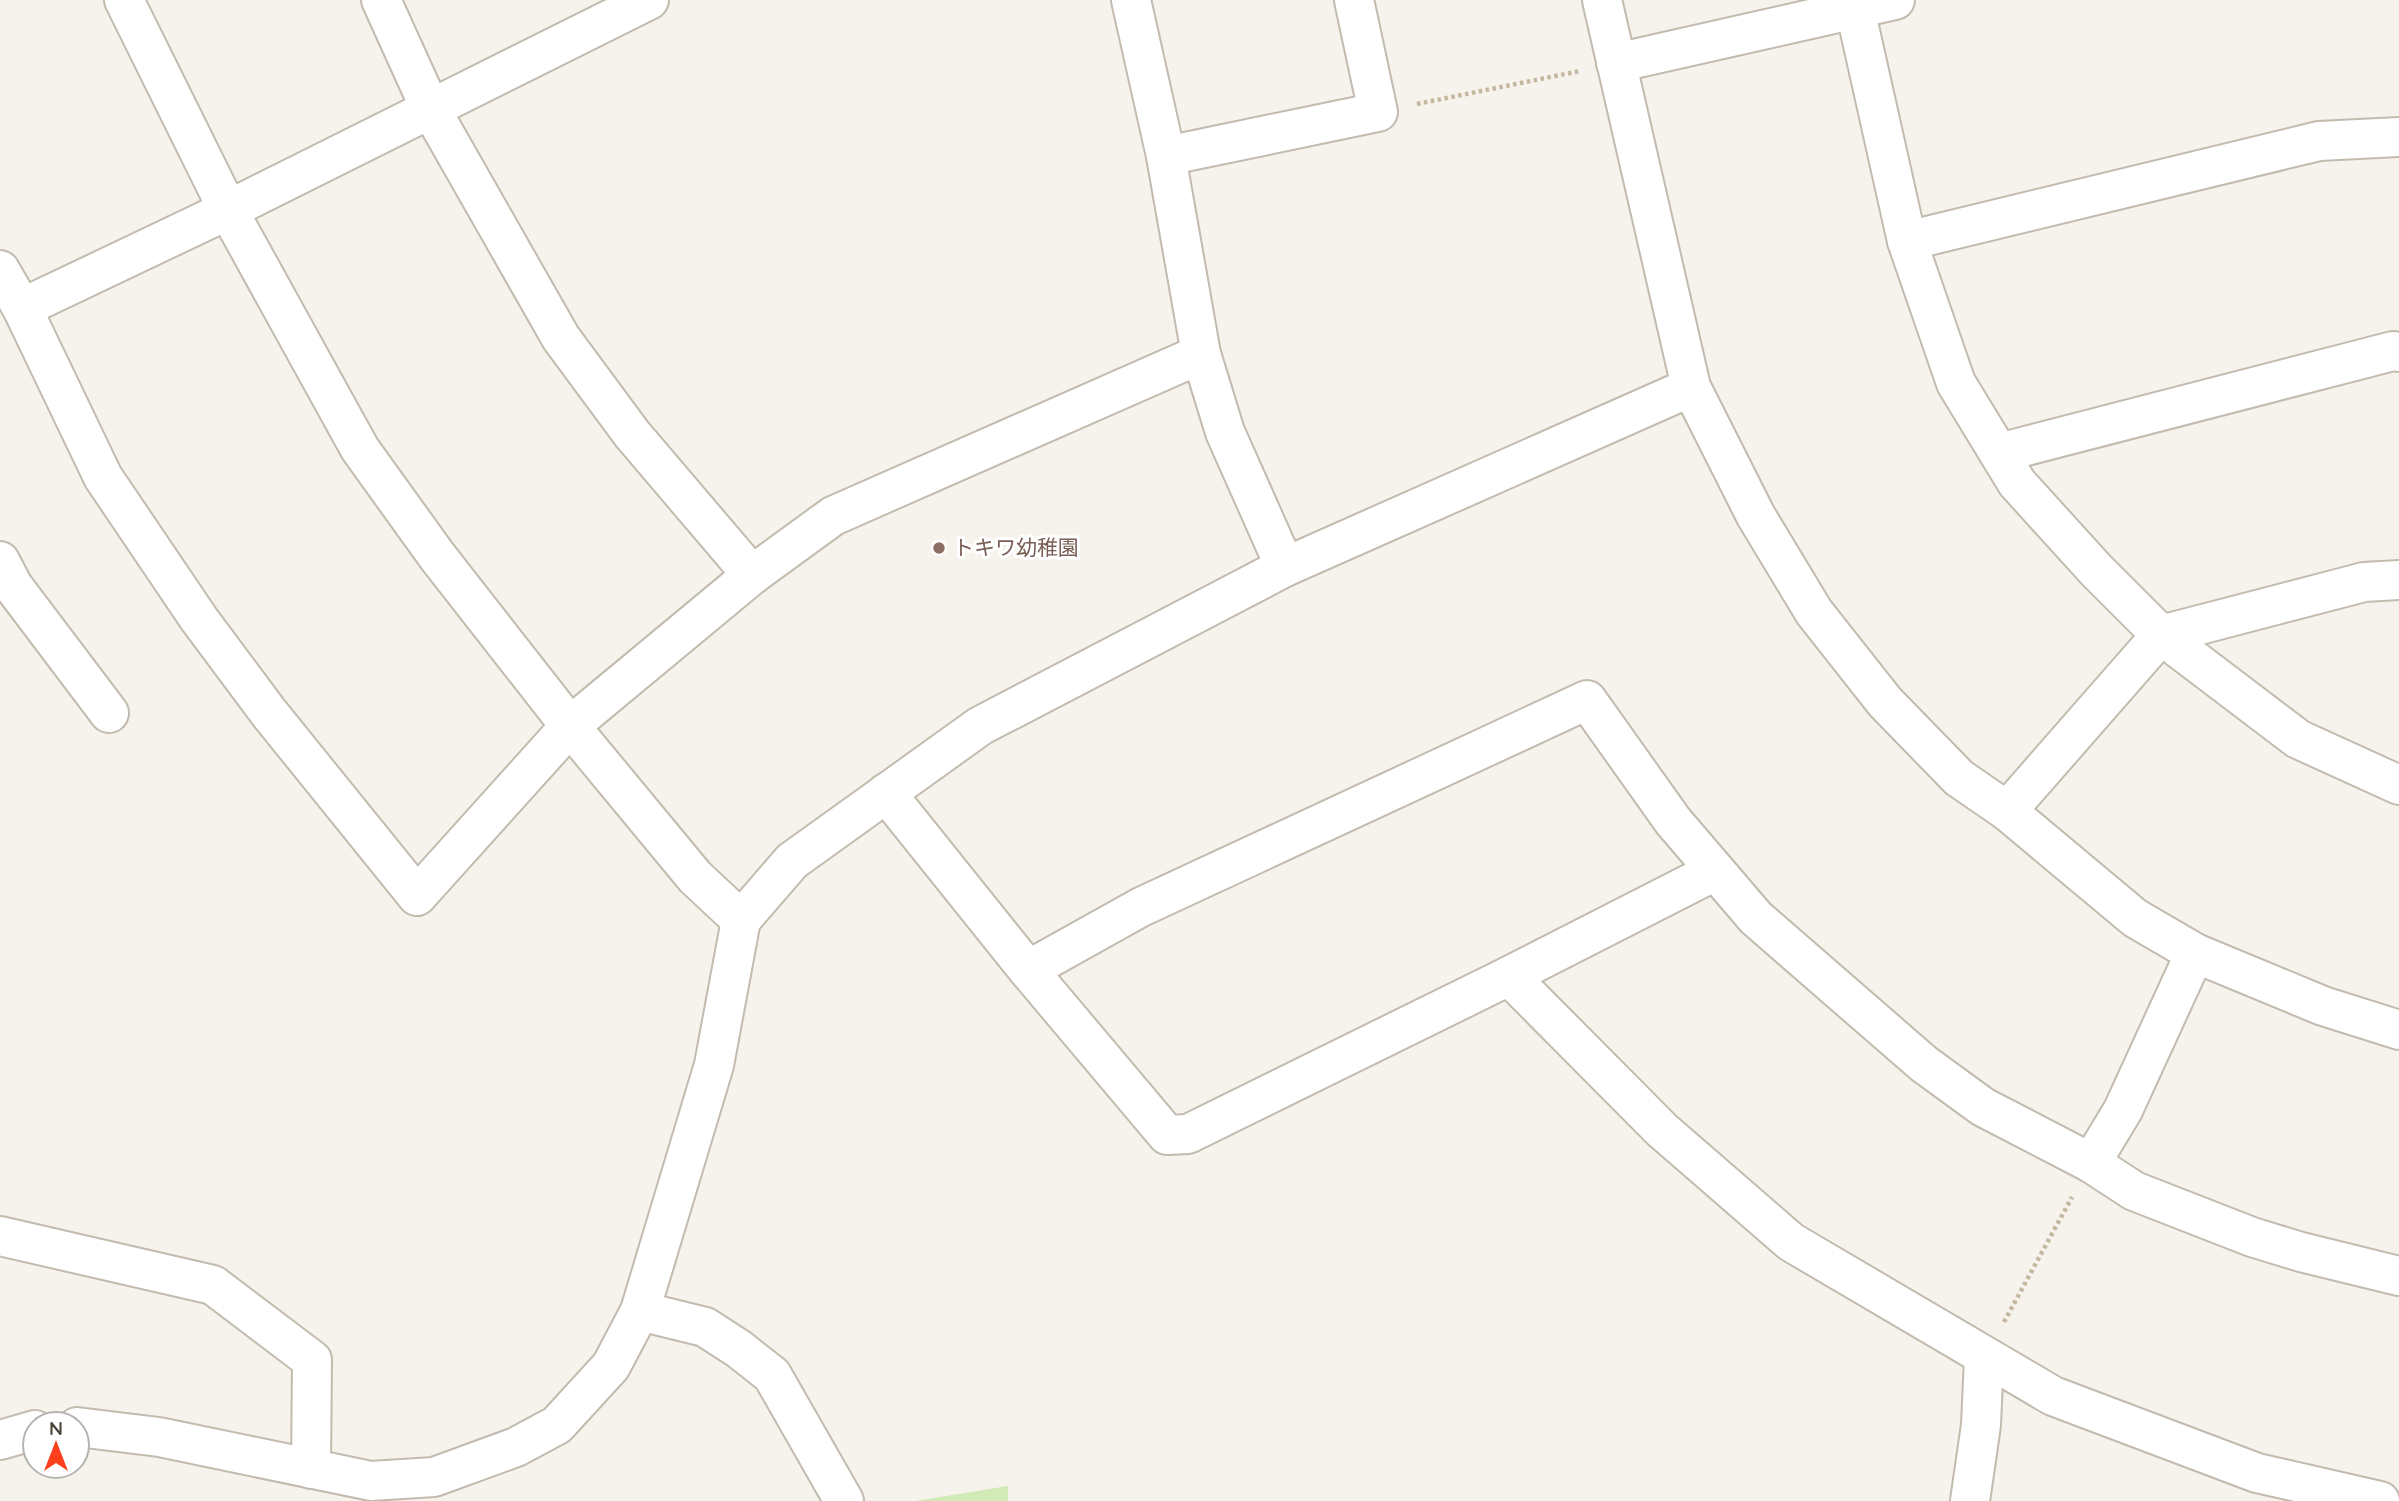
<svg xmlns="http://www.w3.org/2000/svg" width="2399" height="1501" font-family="Quicksand,'Noto Sans JP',sans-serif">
<rect width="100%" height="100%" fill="#f6f3ec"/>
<path fill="#d2eab5" d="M1008 1486V1501H915Z"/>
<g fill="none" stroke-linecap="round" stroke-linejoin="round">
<g stroke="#c2bbae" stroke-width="42">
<g id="minor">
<path d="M381 0 430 108 561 338 632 434 752 575 570 726 695 877 741 920"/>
<path d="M1131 0 1166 156 1201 354 1225 432 1285 567"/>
<path d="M1602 0 1691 387 1756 516 1814 612 1885 702 1959 778 2007 811 2135 918 2195 953 2323 1006 2399 1030"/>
<path d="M1853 0 1907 241 1956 383 2017 483 2096 570 2161 635 2298 739 2399 785"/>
<path d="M1616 63 1895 0"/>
<path d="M1166 156 1378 112 1354 0"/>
<path d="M1907 241 2319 141 2399 137"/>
<path d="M0 270 22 308 103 477 199 619 269 713 417 896 570 726 437 556 360 449 228 210 124 0"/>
<path d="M22 308 228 210 649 0"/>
<path d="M1999 453 2393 351 2399 352"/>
<path d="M0 561 13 586 109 713"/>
<path d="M752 575 833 516 1201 354"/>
<path d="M886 793 1028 970 1167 1135 1188 1134 1509 976 1662 1130 1791 1242 2053 1396 2257 1473 2380 1501"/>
<path d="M2007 811 2161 635 2364 582 2399 580"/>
<path d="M1028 970 1141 907 1587 700 1673 821 1756 918 1924 1064 1983 1107 2091 1163 2134 1191 2252 1237 2301 1252 2399 1276"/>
<path d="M1509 976 1715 871"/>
<path d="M2091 1163 2123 1110 2195 953"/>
<path d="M0 1236 213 1285 312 1360 311 1469"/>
<path d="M640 1311 705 1327 739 1349 772 1375 844 1501"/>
<path d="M77 1427 159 1437 371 1481 434 1477 516 1447 557 1425 611 1366 640 1311 714 1065 741 920 792 861 980 726 1285 567 1691 387"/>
<path d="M0 1440 35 1430"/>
<path d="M1970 1501 1981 1425 1984 1357"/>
</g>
</g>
<g stroke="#c4b79f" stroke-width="4.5" stroke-dasharray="3.5 3.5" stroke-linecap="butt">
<path d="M1417 104 1580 71"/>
<path d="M2004 1322 2072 1197"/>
</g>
<use href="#minor" stroke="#fff" stroke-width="38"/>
</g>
<circle fill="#8d6e63" stroke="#fff" stroke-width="2.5" cx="939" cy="548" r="7"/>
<g text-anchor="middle" stroke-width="6" stroke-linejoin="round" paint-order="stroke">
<g font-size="21" fill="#785e54" stroke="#fff" text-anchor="start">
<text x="953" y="555">トキワ幼稚園</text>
</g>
</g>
<g transform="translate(56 1445)"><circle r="33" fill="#ffffff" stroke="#b7b4b0" stroke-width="2"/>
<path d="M0-5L12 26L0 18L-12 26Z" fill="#fc3f1d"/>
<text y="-10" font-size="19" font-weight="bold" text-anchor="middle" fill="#4b4439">N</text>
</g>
</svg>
